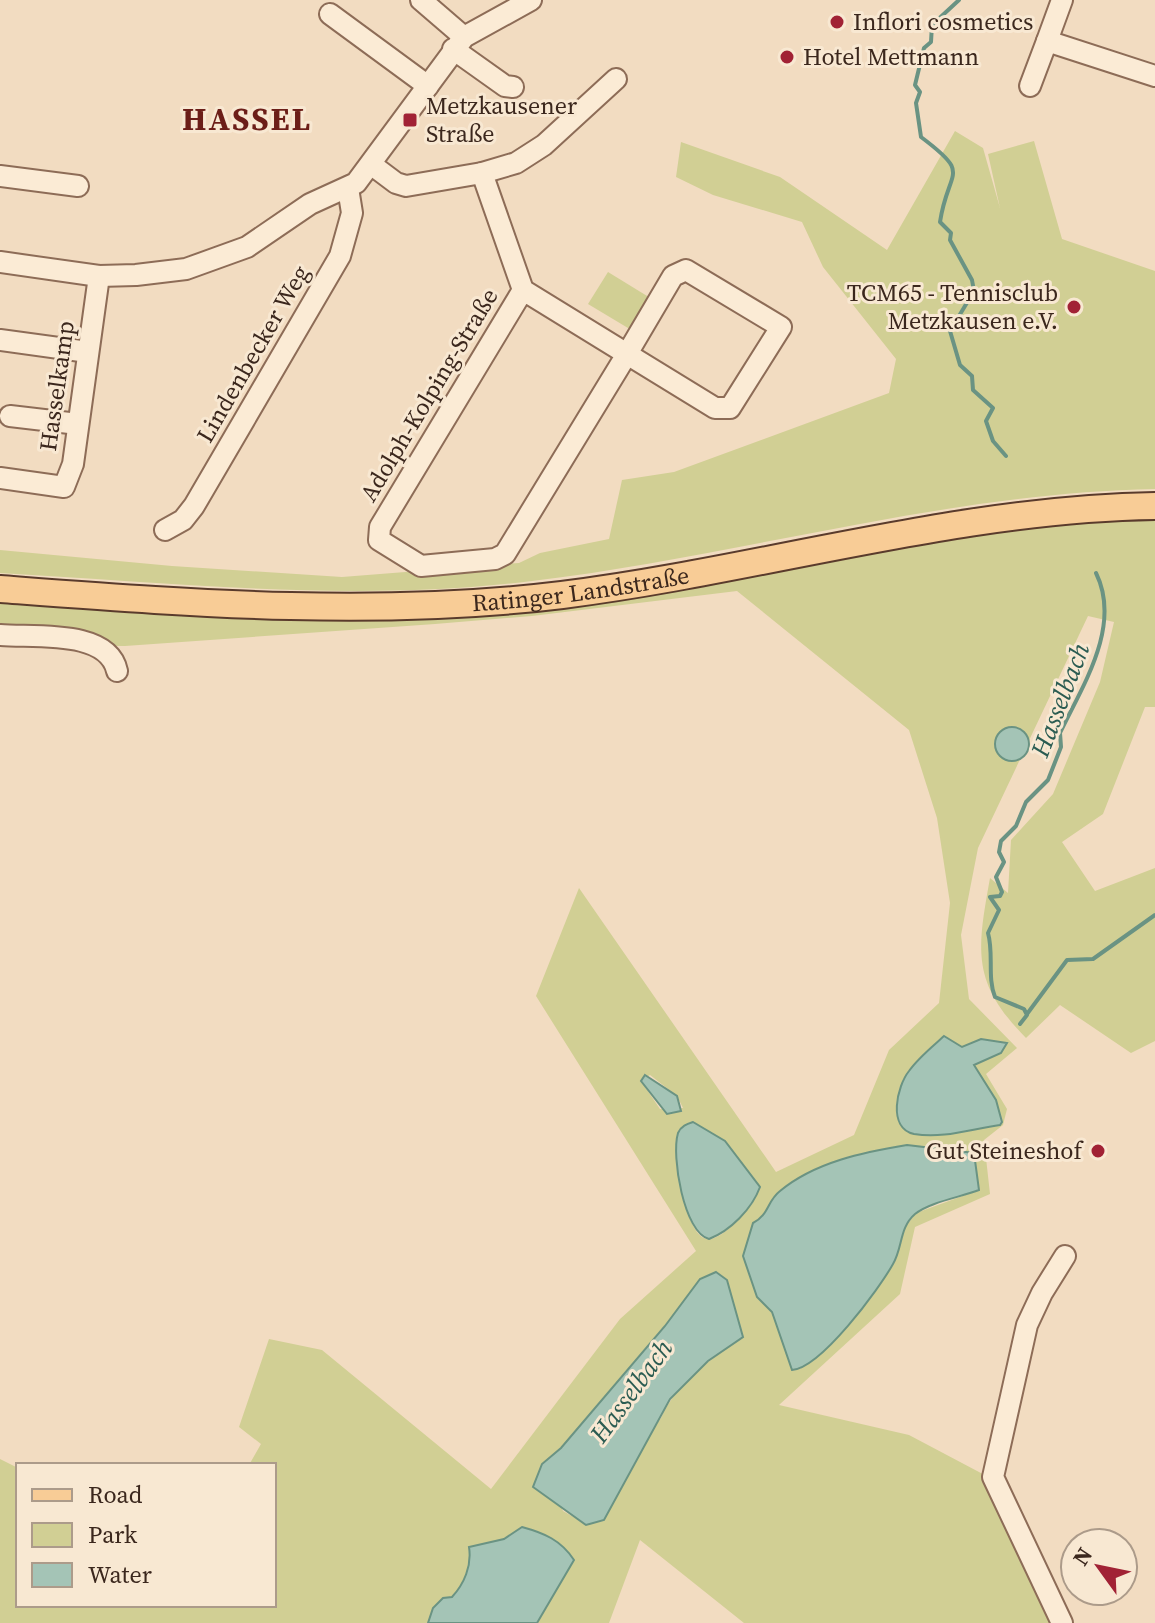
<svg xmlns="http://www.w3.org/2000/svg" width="1155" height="1623" font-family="'Source Serif 4',serif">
<rect width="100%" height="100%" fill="#f2dcc1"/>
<g fill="#d1cf94" fill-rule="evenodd">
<path d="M955 131 983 148 1000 208 988 154 1034 141 1062 239 1155 271V489C944 493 741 556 532 581 355 603 177 583 0 573V550L172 566 342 577 519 563 540 553 609 539 622 480 674 472 889 393 896 359 823 267 802 222 713 195 676 177 681 142 780 177 887 250Z"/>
<path d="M608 272 652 299 633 331 588 304Z"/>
<path d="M1112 521H1155V707H1145L1103 814 1062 842 1095 891 1155 868V1041L1131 1053 1060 1005 1026 1038C971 982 977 951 990 878L1008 893 1011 840 1053 794 1100 682 1114 622 1088 616 978 848 961 935 969 999 1017 1048 986 1074 1007 1109 1003 1125 984 1140 990 1194 915 1227 900 1294 779 1405 909 1435 996 1481 1059 1623H744L640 1540 609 1623H537L574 1560 522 1527 504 1539 469 1547C472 1566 464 1584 452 1597L442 1598 428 1623H0V1459L18 1468V1605H274V1465H249L261 1444 239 1427 269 1339 322 1350 491 1489 620 1319 696 1251 536 996 579 888 776 1172 854 1135 889 1050 939 1003 950 903 937 818 909 730 737 591 532 616 435 624 125 646 0 645V603L95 608 622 596 1018 528ZM981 1039 1006 1043 1001 1053 974 1065 999 1125 986 1127 962 1047ZM650 1075 677 1096 683 1108 660 1109 641 1081ZM907 1145 974 1153 979 1190 916 1213 902 1231 895 1262 843 1332 800 1369H792L772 1312 757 1296 750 1241 753 1223ZM679 1164 753 1203C741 1214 725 1239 708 1239 689 1239 678 1179 679 1164ZM682 1305 743 1337C711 1359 677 1382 661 1418L586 1524 563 1511 542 1464 561 1448Z"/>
</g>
<g fill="#a4c4b6" stroke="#6a9383" stroke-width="2">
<circle cx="1012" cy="744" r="17"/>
<path d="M944 1036 962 1047 981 1039 1007 1043 1001 1053 974 1065 996 1100 1002 1122 1000 1125C971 1129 943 1139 914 1134 887 1128 897 1086 909 1071 918 1058 932 1047 944 1036Z"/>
<path d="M645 1075 677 1096 681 1111 667 1114 641 1081Z"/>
<path d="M693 1122 725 1141 760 1187C752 1209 730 1231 709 1239 684 1233 671 1156 678 1133 681 1126 687 1124 693 1122Z"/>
<path d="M907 1145 974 1153 979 1190C961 1197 930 1202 915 1214 899 1228 903 1247 893 1264 879 1289 821 1368 792 1370L772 1312 757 1297 743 1256 753 1223C769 1215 767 1201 780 1191 815 1162 864 1152 907 1145Z"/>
<path d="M716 1272 727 1280 743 1337 708 1361 670 1399 604 1520 586 1525 533 1487 542 1464 561 1448 665 1326 700 1279Z"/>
<path d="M522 1527C544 1533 561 1540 574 1560L537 1623H428L433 1608 443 1598 452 1597C464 1584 472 1566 469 1547L504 1539Z"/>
</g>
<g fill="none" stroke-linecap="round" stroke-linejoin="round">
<g stroke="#6a9383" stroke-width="4">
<path d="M959 0 932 25 931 42 924 48 915 85 920 92 916 103 921 137C973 176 948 168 940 222L951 233 950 240 972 280 974 291 950 331 960 365 972 376 973 390 993 408 986 421 993 441 1006 456"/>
<path d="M1027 1014 1067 960 1093 959 1155 915"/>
<path d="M1020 1024 1027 1015 1024 1009 995 997C987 977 994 954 988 933L999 910 990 897 1000 896 1002 892 996 877 1004 862 999 852 1001 841 1016 826 1026 802 1048 780 1061 747 1060 733C1083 685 1122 626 1096 573"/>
</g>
<g stroke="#8d6c57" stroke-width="24">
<g id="minor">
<path d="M421 0 464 37"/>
<path d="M1062 0 1047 41 1155 76"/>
<path d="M330 14 428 86"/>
<path d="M453 49 505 86 513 87"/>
<path d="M1030 86 1047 41"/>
<path d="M372 165 396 183 406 186 482 173 516 163 544 145 616 79"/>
<path d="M482 173 523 290 627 354 505 554 495 559 421 566 379 540 380 527 523 290"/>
<path d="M0 176 78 186"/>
<path d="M0 262 99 276 136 275 186 269 247 247 310 204 356 183 464 37 531 0"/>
<path d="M686 270 781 327 730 408H715L627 354 673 276Z"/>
<path d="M0 340 88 352"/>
<path d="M10 416 78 424"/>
<path d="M0 478 64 487 73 464 99 276"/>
<path d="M165 530 183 520 194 506 340 256 352 213 348 188"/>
<path d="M0 635C34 638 108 629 117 671"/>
<path d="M1062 1623 993 1477 1027 1325 1042 1293 1065 1256"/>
</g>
</g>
<g stroke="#5a3b2c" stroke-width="30">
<g id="major">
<path id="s1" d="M0 589C189 603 374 618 562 595 760 570 955 509 1155 506"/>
</g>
</g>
<use href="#minor" stroke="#fbebd5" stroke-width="20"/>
<use href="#major" stroke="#f8cc96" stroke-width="26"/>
</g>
<g fill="#a12235" stroke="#f8e8d2" stroke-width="3">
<circle cx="837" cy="22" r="8"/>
<circle cx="787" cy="57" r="8"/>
<rect x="402" y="112" width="16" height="16" rx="4"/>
<circle cx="1074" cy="307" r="8"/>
<circle cx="1098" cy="1151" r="8"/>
</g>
<g text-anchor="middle" stroke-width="6" stroke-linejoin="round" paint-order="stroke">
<g font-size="24" fill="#3b271d" stroke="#f8e8d2" text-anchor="start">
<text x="853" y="30">Inflori cosmetics</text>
<text x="803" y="65">Hotel Mettmann</text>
<text x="426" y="114">Metzkausener<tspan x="426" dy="28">Straße</tspan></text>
<text x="1058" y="301" text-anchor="end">TCM65 - Tennisclub<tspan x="1058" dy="28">Metzkausen e.V.</tspan></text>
<text x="1082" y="1159" text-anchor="end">Gut Steineshof</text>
</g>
<g font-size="24" fill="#3b271d" stroke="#f8e8d2">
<text transform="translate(253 354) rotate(-60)" y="8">Lindenbecker Weg</text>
<text transform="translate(57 386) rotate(-82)" y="8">Hasselkamp</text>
<text transform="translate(429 395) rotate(-59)" y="8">Adolph-Kolping-Straße</text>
<text dy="8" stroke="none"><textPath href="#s1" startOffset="582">Ratinger Landstraße</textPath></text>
</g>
<g font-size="26" font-style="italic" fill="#2b5c52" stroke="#f8e8d2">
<text transform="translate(1060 700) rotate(-69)" y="9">Hasselbach</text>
<text transform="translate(631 1391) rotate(-54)" y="9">Hasselbach</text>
</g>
<g font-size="32" font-weight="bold" letter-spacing="2" fill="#6c1e18" stroke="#f8e8d2">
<text x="247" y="130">HASSEL</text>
</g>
</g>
<rect x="16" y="1463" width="260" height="144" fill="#f8e8d2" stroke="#ac9b8a" stroke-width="2"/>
<rect x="32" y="1489" width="40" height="12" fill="#f8cc96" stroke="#ac9b8a" stroke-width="2"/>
<text x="88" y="1503" font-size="24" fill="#3b271d">Road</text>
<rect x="32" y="1523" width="40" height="24" fill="#d1cf94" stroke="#ac9b8a" stroke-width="2"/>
<text x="88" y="1543" font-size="24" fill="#3b271d">Park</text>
<rect x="32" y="1563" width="40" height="24" fill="#a4c4b6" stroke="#ac9b8a" stroke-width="2"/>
<text x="88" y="1583" font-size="24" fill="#3b271d">Water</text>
<g transform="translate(1099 1567) rotate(303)"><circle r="38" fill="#f8e8d2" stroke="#ac9b8a" stroke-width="2"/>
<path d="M0-6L14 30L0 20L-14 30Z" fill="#a12235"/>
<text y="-12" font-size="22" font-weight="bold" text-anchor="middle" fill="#3b271d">N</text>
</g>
</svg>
